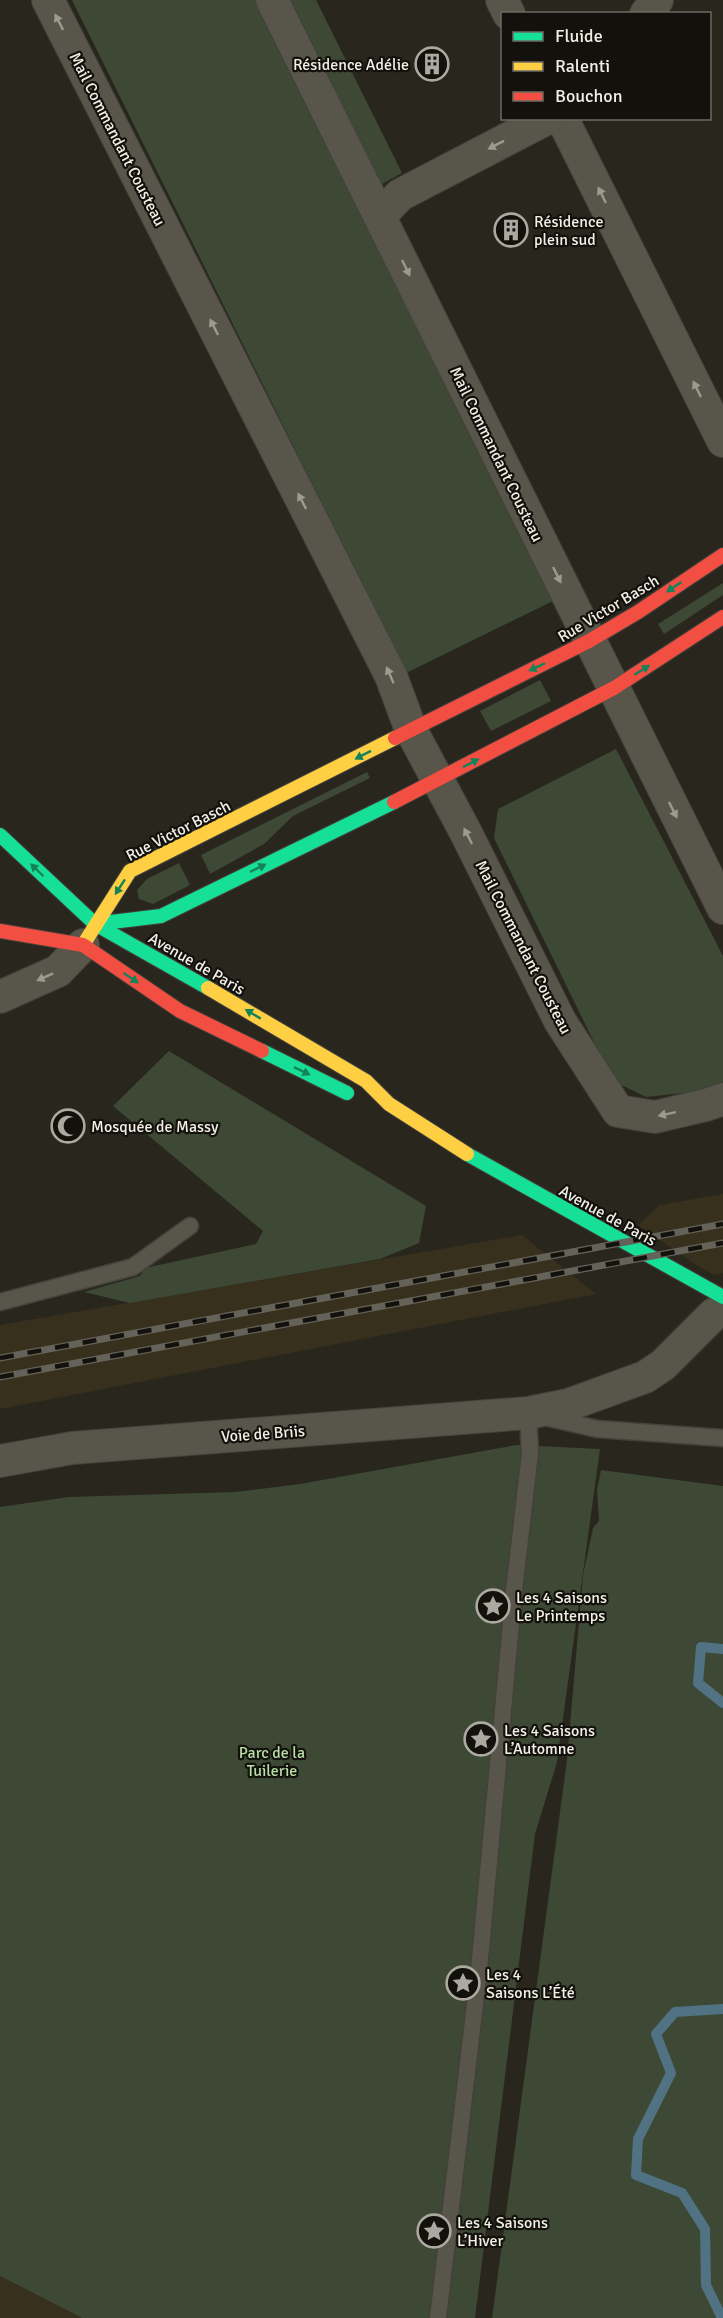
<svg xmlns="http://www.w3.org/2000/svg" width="723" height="2318" font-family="Signika,sans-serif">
<rect width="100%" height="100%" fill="#29261e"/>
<g fill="#36301d">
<path d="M723 1194V1273L714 1275 696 1265 638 1225 660 1205Z"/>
<path d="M522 1235 596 1294 0 1409V1325Z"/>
<path d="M0 2276 82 2318H0Z"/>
</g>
<g fill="#3d4935">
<path d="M72 0H316L402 173 373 189 555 600 406 673Z"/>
<path d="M723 583V595L664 634 658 624Z"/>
<path d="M540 680 551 701 491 731 480 711Z"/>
<path d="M616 749 723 956V1082L693 1092 646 1097 613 1081 494 838 498 809Z"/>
<path d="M367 772 370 778 293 816 264 844 210 874 201 855Z"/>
<path d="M179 863 190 885 153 904 139 899 137 890 147 879Z"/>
<path d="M169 1051 426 1206 419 1243 380 1259 130 1303 84 1292 140 1276 145 1268 256 1244 263 1231 113 1106Z"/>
<path d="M517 1445 600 1449 557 1762 535 1834 475 2318H82L0 2276V1507L69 1497 235 1492 300 1484Z"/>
<path d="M601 1470 723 1486V2318H492L567 1760 583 1575 593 1528 599 1521 597 1490Z"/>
</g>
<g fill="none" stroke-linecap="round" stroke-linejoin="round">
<g stroke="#517283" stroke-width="10">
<path d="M723 1649 701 1647 698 1683 723 1703"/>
<path d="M722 2318 706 2285 705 2229 682 2193 636 2175 638 2139 671 2073 656 2034 675 2012 723 2009"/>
</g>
<g stroke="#44413b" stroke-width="19">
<g id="lane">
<path d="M0 1302 133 1267 190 1226"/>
<path d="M438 2318 479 1970 514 1591 530 1453 528 1413 597 1429 723 1438"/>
</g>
</g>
<g stroke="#44413b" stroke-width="34">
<g id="street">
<path d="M48 0 391 676 411 730 465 831 560 1021 618 1111 655 1117 706 1105 723 1099"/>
<path d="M272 0 723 908"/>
<path d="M502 0 509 14"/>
<path d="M646 14 657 0"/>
<path d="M562 118 723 441"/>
<path d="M380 216 400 195 548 118"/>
<path d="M0 997 58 971 83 945"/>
<path d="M0 1461 72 1448 528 1413 568 1405 645 1377 663 1365 714 1314"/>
</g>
</g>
<g stroke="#44413b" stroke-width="16">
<g id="fast">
<path d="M0 835 95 924 208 988"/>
<path d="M95 924 161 916 394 802"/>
<path d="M262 1051 347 1093"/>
<path d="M467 1154 723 1297"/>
</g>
</g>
<g stroke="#44413b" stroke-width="16">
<g id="slow">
<path d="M83 945 130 871 395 738"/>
<path d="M208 988 366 1081 389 1104 467 1154"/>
</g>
</g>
<g stroke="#44413b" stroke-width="16">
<g id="jam">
<path d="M395 738 589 641 638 612 723 555"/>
<path d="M394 802 614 688 723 617"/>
<path d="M0 931 83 945 180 1011 262 1051"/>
</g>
</g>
<use href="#lane" stroke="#58554a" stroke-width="16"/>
<use href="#street" stroke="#58554a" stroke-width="32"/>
<use href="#fast" stroke="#16e098" stroke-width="14"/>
<use href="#slow" stroke="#ffcf43" stroke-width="14"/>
<use href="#jam" stroke="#f24e42" stroke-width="14"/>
<g stroke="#65625a" stroke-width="7">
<g id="rail">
<path d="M0 1358 723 1224"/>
<path d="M0 1377 723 1243"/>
</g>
</g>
<use href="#rail" stroke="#13110b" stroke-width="4.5" stroke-dasharray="14" stroke-linecap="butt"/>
</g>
<defs><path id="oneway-solid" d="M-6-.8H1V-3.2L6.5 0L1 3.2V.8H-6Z" transform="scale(1.5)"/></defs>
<g fill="#9d9a90">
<use href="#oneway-solid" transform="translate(59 22) rotate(-117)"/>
<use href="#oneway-solid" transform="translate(496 145) rotate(153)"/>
<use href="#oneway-solid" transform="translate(602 195) rotate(-116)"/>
<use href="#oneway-solid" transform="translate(406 268) rotate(64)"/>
<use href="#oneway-solid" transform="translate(214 327) rotate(-117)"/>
<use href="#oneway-solid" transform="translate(697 389) rotate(-116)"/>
<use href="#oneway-solid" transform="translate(302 501) rotate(-117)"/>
<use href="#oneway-solid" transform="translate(557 575) rotate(64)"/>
<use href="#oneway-solid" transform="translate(390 675) rotate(-114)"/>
<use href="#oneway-solid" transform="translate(673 810) rotate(63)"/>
<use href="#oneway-solid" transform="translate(468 836) rotate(-117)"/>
<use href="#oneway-solid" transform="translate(45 977) rotate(156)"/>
<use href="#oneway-solid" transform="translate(667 1114) rotate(168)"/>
</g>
<g fill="#158359">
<use href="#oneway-solid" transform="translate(674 587) rotate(146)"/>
<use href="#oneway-solid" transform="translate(537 667) rotate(154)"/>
<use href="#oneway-solid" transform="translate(642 670) rotate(-32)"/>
<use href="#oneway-solid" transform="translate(363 755) rotate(153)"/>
<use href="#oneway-solid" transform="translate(471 763) rotate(-27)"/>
<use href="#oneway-solid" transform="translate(258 868) rotate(-26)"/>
<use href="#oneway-solid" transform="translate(37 870) rotate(-136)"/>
<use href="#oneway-solid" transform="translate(120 887) rotate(123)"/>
<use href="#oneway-solid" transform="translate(131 978) rotate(34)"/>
<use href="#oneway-solid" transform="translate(253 1014) rotate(-149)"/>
<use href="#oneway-solid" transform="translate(302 1071) rotate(26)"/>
</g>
<defs>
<g id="building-ring" transform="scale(1.725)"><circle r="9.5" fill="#13110b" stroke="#aba9a0" stroke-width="1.5"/><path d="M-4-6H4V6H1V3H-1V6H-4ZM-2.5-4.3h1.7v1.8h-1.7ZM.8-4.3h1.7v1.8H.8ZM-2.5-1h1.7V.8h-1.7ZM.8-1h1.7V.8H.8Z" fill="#aba9a0"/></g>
<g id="mosque-ring" transform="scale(1.725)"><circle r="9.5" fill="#13110b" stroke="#aba9a0" stroke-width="1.5"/><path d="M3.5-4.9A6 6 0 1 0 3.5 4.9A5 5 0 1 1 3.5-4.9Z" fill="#aba9a0"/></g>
<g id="sight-ring" transform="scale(1.725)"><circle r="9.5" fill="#13110b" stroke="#aba9a0" stroke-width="1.5"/><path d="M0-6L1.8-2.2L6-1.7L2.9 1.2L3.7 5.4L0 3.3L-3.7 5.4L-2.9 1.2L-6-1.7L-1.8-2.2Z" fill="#aba9a0"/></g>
</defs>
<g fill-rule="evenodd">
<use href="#building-ring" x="432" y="64"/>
<use href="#building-ring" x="511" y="230"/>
<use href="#mosque-ring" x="68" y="1126"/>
<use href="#sight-ring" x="493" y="1606"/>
<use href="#sight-ring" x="481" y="1739"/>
<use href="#sight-ring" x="463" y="1983"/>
<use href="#sight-ring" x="434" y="2231"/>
</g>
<g text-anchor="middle" stroke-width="4.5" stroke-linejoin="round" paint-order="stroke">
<g font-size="16" fill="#f1efe6" stroke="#13110b" text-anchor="start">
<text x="409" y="70" text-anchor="end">Résidence Adélie</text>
<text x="534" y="227">Résidence<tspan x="534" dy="18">plein sud</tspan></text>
<text x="91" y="1132">Mosquée de Massy</text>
<text x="516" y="1603">Les 4 Saisons<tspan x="516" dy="18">Le Printemps</tspan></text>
<text x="504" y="1736">Les 4 Saisons<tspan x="504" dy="18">L’Automne</tspan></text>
<text x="486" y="1980">Les 4<tspan x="486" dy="18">Saisons L’Été</tspan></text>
<text x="457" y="2228">Les 4 Saisons<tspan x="457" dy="18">L’Hiver</tspan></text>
</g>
<g font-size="16" fill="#f1efe6" stroke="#13110b">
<text transform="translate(118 139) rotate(63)" y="6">Mail Commandant Cousteau</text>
<text transform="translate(497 454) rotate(64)" y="6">Mail Commandant Cousteau</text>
<text transform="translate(608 608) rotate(-31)" y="6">Rue Victor Basch</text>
<text transform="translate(178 830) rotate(-27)" y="6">Rue Victor Basch</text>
<text transform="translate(524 947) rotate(63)" y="6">Mail Commandant Cousteau</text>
<text transform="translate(197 963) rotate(30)" y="6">Avenue de Paris</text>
<text transform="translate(608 1215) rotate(29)" y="6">Avenue de Paris</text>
<text transform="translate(263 1433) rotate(-4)" y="6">Voie de Briis</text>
</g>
<g font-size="16" fill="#b9dea8" stroke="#13110b">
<text x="272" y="1758">Parc de la<tspan x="272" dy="18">Tuilerie</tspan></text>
</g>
</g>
<rect x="501" y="12" width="210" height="108" fill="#13110b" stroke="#6c6a63" stroke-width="1.5"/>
<rect x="513" y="32" width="30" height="9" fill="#16e098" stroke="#6c6a63" stroke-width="1.5"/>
<text x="555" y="42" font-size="18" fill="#f1efe6">Fluide</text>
<rect x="513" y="62" width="30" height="9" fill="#ffcf43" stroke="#6c6a63" stroke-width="1.5"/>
<text x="555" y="72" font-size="18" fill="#f1efe6">Ralenti</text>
<rect x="513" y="92" width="30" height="9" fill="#f24e42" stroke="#6c6a63" stroke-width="1.5"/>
<text x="555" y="102" font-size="18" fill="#f1efe6">Bouchon</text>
</svg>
